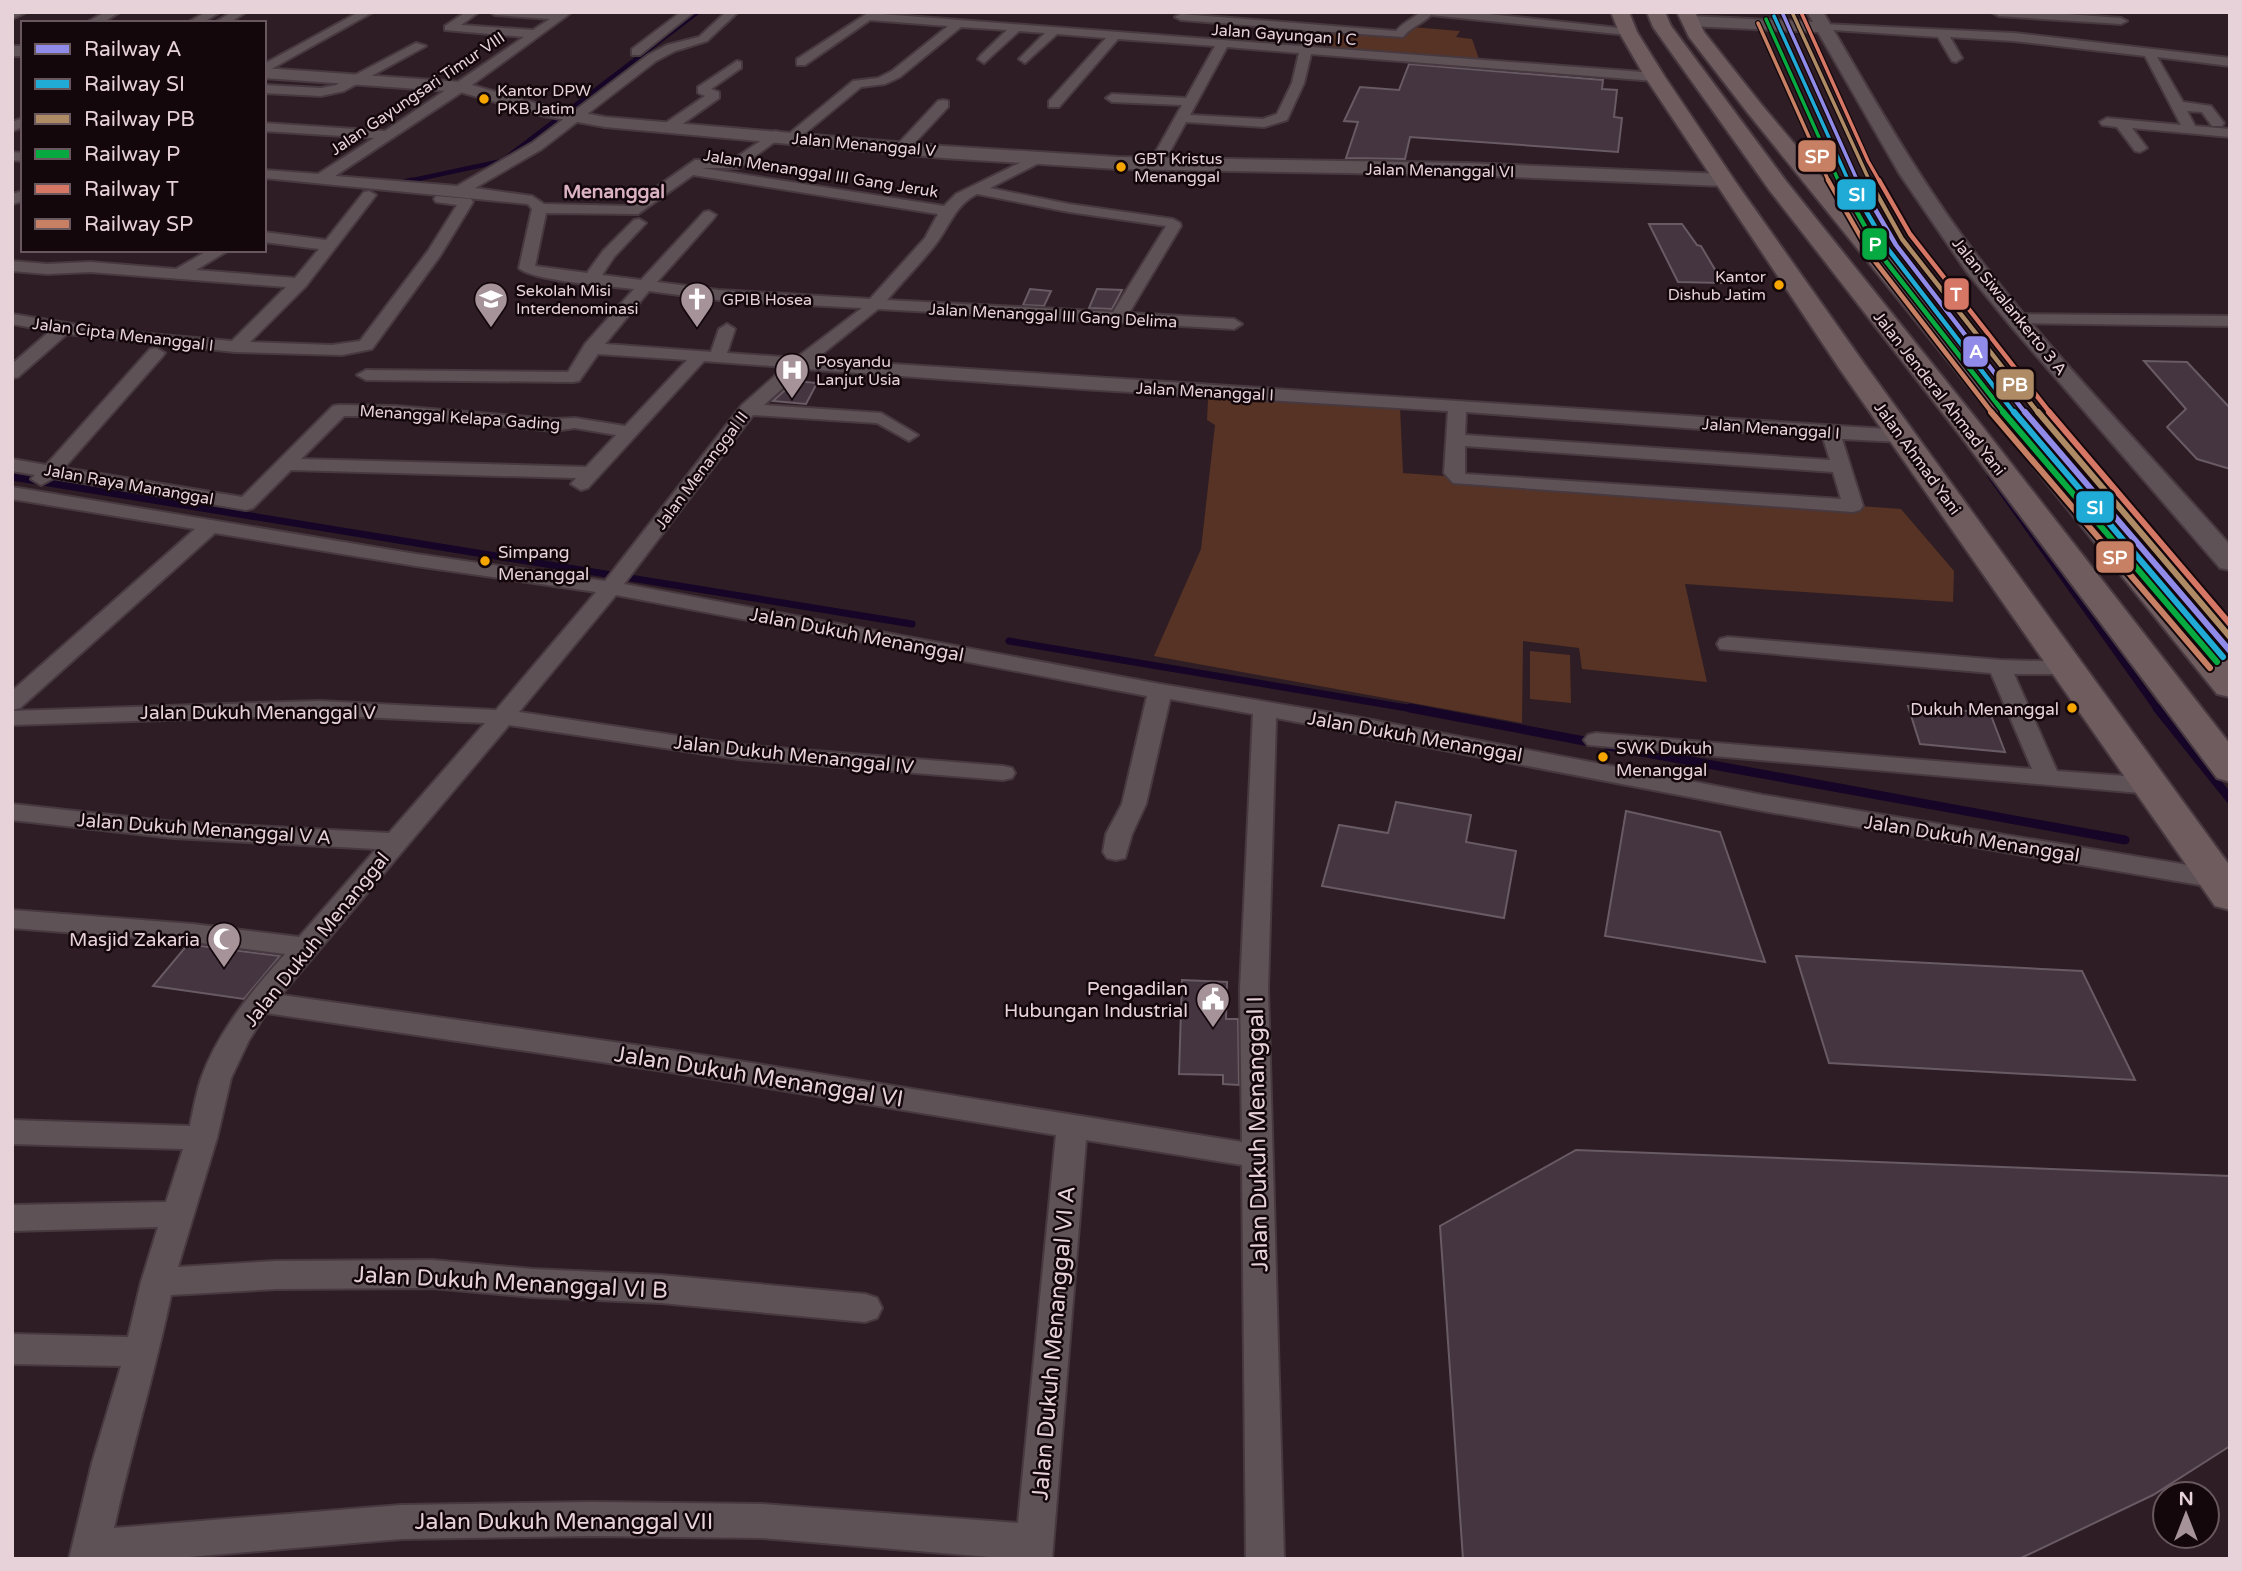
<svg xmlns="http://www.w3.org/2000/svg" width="2242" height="1571" font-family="'Varela Round',sans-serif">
<rect width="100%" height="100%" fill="#2e1d24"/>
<g fill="#563324">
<path d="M1412 27 1460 31 1456 37 1472 39 1479 59 1331 50 1330 45 1313 44 1316 28 1402 36Z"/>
<path d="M1208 399 1400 407 1403 473 1901 509 1954 571 1953 602 1685 584 1707 682 1582 669 1579 648 1523 641 1522 723 1154 656 1201 549 1215 425 1207 420Z"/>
<path d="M1530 651 1570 655 1571 703 1530 699Z"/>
</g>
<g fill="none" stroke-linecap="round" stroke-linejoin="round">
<path stroke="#160527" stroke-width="4.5" d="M404 182 502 161 698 12"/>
<path stroke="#160527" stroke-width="5" d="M400 183 412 180"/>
<g stroke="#160527" stroke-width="7">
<path d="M1991 476 2158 710"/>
<path d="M12 477 912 624"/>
<path d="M1009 641 1419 710"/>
</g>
<g stroke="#160527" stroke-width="9">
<path d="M1410 708 1595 743"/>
<path d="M2157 708 2230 799"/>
<path d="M1608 746 2125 840"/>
</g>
</g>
<g fill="#443540" stroke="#685b64" stroke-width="2">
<path d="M1409 64 1603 80 1602 89 1617 90 1614 117 1622 118 1618 152 1410 137 1405 159 1346 158 1358 122 1344 121 1360 87 1399 90Z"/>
<path d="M1649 224H1682L1697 245 1701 246 1723 283 1678 282Z"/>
<path d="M1030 289 1051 291 1044 306 1023 305Z"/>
<path d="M1097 289 1122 290 1112 309 1089 308Z"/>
<path d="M2144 361 2187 362 2230 408V469L2197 459 2167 427 2186 409Z"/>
<path d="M795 381 817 383 806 404 773 401Z"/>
<path d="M1908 706 1990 713 2005 752 1920 744Z"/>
<path d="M1396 802 1471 815 1466 842 1516 851 1504 918 1322 886 1339 825 1388 833Z"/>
<path d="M1626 811 1720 832 1765 962 1605 936Z"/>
<path d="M188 944 193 945 280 956 244 999 153 986Z"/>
<path d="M1796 956 2082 971 2135 1080 1829 1063Z"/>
<path d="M1182 980 1227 982 1226 1019H1238L1239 1085 1223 1084V1075L1179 1074Z"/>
<path d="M1576 1150 2230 1176V1446L2153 1495 2019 1559H1463L1440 1226Z"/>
</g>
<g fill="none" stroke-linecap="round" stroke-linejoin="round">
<g stroke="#47393f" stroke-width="4">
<g id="street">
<path d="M12 12H27L12 19Z"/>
<path d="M105 12H120L102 23H86Z"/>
<path d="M206 12H220L202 23H187Z"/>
<path d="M232 12H246L229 23H214Z"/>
<path d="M359 12H373L264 73V64Z"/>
<path d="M466 12H479L461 25 533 30 550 19 495 15 490 12H572L465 90 335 176 457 186 532 143 648 55 667 45 699 37 726 12H738L707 41 675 51 656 61 542 149 475 188 532 196 544 204 630 206 695 160 731 161 775 131 780 132V138L739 168H702L944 206 956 194 1038 154 1043 155V161L990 188 1069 204 1173 219 1180 223 1181 226 1129 313 1234 319 1242 324 1234 329 878 309 816 359 1902 430 1911 436 1902 442 1842 439 1863 506 1860 510 1853 512 1453 483 1444 473 1448 411 1082 389 804 369 764 405 881 413 918 435 909 441 877 423 753 415 624 584 1160 684 1356 717 1763 795 2218 870 2227 873 2230 881 2227 885 2218 888 1763 811 1276 718 1268 989 1284 1559H1246L1242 1165 1086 1140 1052 1559H1014L762 1538 592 1536 401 1539 165 1559H69L92 1463 121 1366 12 1364V1334L128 1337 141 1282 158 1227 12 1231V1205L166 1202 183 1149 12 1144V1120L190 1126C193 1110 196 1094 201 1079 218 1031 252 991 285 954L193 942 12 928V910L193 924 299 937 376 849 174 838 12 820V804L174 822 389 833 485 723 319 715 12 725V711L319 701 496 710 596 592 416 566 215 533 20 708 12 710V691L195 529 12 499V487L416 554 605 581 742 405 785 367 704 361 588 488 581 490 571 484 576 478 291 470 253 508 246 510 54 478 41 485 31 479 35 475 12 471V459L46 465 150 349 156 348 165 353 162 357 64 468 242 497 333 406 339 405 395 406 554 419 575 418 625 426 687 360 598 354 579 381 573 382 366 380 357 375 366 370 568 372 585 344 634 289C611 286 532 281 519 268L532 209 528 204 264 178V170L318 174 374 138 264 131V123L385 131 524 37 445 30V26ZM693 175 938 214 925 238 870 299 718 290 657 282 714 218 716 215 709 211 704 212 641 280 602 275 614 257 646 223 639 219 634 220 603 251 587 273 535 266 546 213 638 214ZM977 194 1069 212 1166 226 1113 312 887 300C903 281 920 264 935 245 950 226 954 206 977 194ZM649 291 718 300 862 308 796 358 727 353 735 329 727 324 719 329 711 352 605 344ZM1466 412 1823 438 1830 460 1465 435ZM344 416H395L554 431 575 428 616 435 586 467 301 459ZM1465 446 1833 472 1841 499 1465 474ZM616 595 1147 696 1122 804 1106 834 1103 852 1107 858 1116 860 1125 858 1132 834 1146 804 1170 699 1253 714 1240 989 1242 1142 670 1050 281 995 509 725 739 759 1003 780 1012 778 1015 773 1012 768 1003 766 739 745 519 712ZM266 1013 670 1072 1056 1135 1018 1523 762 1504 592 1502 401 1505 114 1528C131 1450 155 1373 171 1295L276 1289 432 1288 532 1297 661 1303 865 1322 877 1318 882 1308 877 1298 865 1294 661 1275 532 1269 432 1260 276 1261 178 1267 217 1138 231 1078 249 1040Z"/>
<path d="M681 12H694L640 55H632V49Z"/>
<path d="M1420 12H1470L1628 29 1634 32 1628 35 1431 15C1421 25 1413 25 1403 37L1317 31 1313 47 1655 73 1661 77 1655 81 1311 54 1304 83 1287 120 1264 127 1186 122 1163 164 1156 168 1149 164 1182 105 1112 102 1106 98 1112 94 1186 98 1215 46 1118 39 1059 107H1049V101L1106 38 1057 34 1025 63 1019 59 1045 33 1019 31 984 63 978 59 980 56 1007 30 961 27 900 77 885 84 861 87 797 140H787L785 137 853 81 878 78 892 71 948 26 870 20 805 65H797V59L868 13 1301 46 1305 30 1181 20 1175 17 1181 14 1396 31C1406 20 1412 20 1420 12ZM1227 47 1299 53 1292 83 1277 114 1263 119 1190 115Z"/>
<path d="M2040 12 2121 18 2127 21 2121 24 1999 16 1993 13Z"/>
<path d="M1823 24 2014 33 2230 58V66L2157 57 2183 102 2211 106 2224 123 2222 126H2212L2202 112 2187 111 2195 126 2230 129V137L2132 128 2147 148 2140 152 2135 151 2117 127 2102 125 2100 122 2107 118 2181 125 2145 56 2014 41 1950 37 1962 58 1956 62 1952 61 1938 37 1819 29V25Z"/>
<path d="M416 43 426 46 344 91 321 96 264 93V85L321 88 336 85Z"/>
<path d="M737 61 741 62V68L711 89 719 92V98L674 130H664V124L705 96 698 93V87Z"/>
<path d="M943 100 948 101V107L907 151H897V145L938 101Z"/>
<path d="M23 118V127L12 131V122Z"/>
<path d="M12 152 23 153V161L12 160Z"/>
<path d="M23 191V201L12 204V194Z"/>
<path d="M369 191 376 195 306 286 250 342 332 345 360 341 428 251 457 205 436 202 434 199 436 196 471 199 473 202 440 256 372 349 342 355 235 352 67 334 18 377 12 378V364L50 331 12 324V314L114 331 232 341 286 287 90 272 47 274 12 271V261L47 264 90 262 176 269 209 250H229L196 270 295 278 319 249 264 242V232L326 240 364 192Z"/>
<path d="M2017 314 2230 316V326L2011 323 2009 319 2011 315Z"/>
<path d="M1728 637 2000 660 2075 662 2078 667 2075 672 2067 674H2014L2057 771 2152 778 2161 781 2164 786 2161 791 2152 794 1588 745 1584 740 1588 735 1596 733 2032 769 1991 673 1720 649 1717 644 1720 639Z"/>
</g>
</g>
<g stroke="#47393f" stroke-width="4">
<g id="secondary">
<path d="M1807 12H1823C1873 97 1921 184 1982 262 2058 361 2147 451 2230 545V570L2220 568 2009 324 1966 271 1899 173 1818 32 1690 26 1682 21 1690 16 1813 22Z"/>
<rect x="12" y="46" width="11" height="10"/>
<path d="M264 68 461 82 546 106 605 117 943 146 1118 157 1465 163 1723 174 1733 180 1723 186 1465 175 1118 169 943 158 605 127 544 116 460 92 264 78Z"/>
</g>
</g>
<g stroke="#47393f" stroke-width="4">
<g id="highway">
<path d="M1611 12H1629L1637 32 1665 77 1737 184 1863 362 2230 866V910L2215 906 1839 368 1645 77 1619 32Z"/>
<path d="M1647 12H1665L1671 26 1786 181 1982 426 2230 744V782L2217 778 1962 438 1770 191 1653 27Z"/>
<path d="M1677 12H1695L1704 32 1761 104 2230 663V697L2217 694 1747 112 1689 37Z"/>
</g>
</g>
<use href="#street" fill="#5f5257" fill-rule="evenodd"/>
<use href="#secondary" fill="#5f5257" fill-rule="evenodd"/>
<use href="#highway" fill="#6e5c5f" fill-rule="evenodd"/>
<g stroke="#13070c" stroke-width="6">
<path id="rail-1-far2" d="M1782 12 1858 182"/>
</g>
<g stroke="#13070c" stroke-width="8">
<path id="rail-1-far1" d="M1858 180 1896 245 2026 414"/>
</g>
<g stroke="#13070c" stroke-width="10">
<path id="rail-1" d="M2025 412 2230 651"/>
</g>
<g stroke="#13070c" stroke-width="6">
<path id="rail-2-far2" d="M1774 16 1849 182"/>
</g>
<g stroke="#13070c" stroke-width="8">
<path id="rail-2-far1" d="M1848 180 1888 249 2015 414"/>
</g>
<g stroke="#13070c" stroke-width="10">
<path id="rail-2" d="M2014 412 2223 657"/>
</g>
<g stroke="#13070c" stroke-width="6">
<path id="rail-3-far2" d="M1792 12 1870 182"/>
</g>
<g stroke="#13070c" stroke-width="8">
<path id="rail-3-far1" d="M1869 180 1902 239 2039 414"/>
</g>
<g stroke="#13070c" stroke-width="10">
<path id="rail-3" d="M2038 412 2230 637"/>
</g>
<g stroke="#13070c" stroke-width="6">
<path id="rail-4-far2" d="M1766 19 1839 182"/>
</g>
<g stroke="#13070c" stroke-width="8">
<path id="rail-4-far1" d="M1839 180 1881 255 2005 414"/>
</g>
<g stroke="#13070c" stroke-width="10">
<path id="rail-4" d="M2003 412 2217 662"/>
</g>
<g stroke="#13070c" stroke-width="6">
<path id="rail-5-far2" d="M1801 12 1868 161 1880 182"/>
</g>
<g stroke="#13070c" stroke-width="8">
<path id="rail-5-far1" d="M1879 180 1910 234 2051 414"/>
</g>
<g stroke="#13070c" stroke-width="10">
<path id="rail-5" d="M2049 412 2230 624"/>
</g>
<g stroke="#13070c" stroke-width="6">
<path id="rail-6-far2" d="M1758 23 1829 182"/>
</g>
<g stroke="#13070c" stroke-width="8">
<path id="rail-6-far1" d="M1828 180 1874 260 1993 414"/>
</g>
<g stroke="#13070c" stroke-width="10">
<path id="rail-6" d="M1991 412 2210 668"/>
</g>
<use href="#rail-1-far2" stroke="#908ae8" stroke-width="3.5"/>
<use href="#rail-1-far1" stroke="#908ae8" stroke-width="4.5"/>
<use href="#rail-1" stroke="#908ae8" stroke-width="6"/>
<use href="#rail-2-far2" stroke="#20abd6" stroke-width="3.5"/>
<use href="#rail-2-far1" stroke="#20abd6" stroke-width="4.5"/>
<use href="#rail-2" stroke="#20abd6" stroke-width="6"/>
<use href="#rail-3-far2" stroke="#ae8a65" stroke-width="3.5"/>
<use href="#rail-3-far1" stroke="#ae8a65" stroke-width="4.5"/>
<use href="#rail-3" stroke="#ae8a65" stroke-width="6"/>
<use href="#rail-4-far2" stroke="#06aa40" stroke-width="3.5"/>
<use href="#rail-4-far1" stroke="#06aa40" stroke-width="4.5"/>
<use href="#rail-4" stroke="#06aa40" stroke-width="6"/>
<use href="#rail-5-far2" stroke="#d67664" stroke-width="3.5"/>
<use href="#rail-5-far1" stroke="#d67664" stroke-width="4.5"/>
<use href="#rail-5" stroke="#d67664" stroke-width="6"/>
<use href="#rail-6-far2" stroke="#c88064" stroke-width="3.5"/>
<use href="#rail-6-far1" stroke="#c88064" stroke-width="4.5"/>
<use href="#rail-6" stroke="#c88064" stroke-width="6"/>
</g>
<defs>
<g id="university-pin" transform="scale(1.75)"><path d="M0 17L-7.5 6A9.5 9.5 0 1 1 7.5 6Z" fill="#a6939a" stroke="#13070c"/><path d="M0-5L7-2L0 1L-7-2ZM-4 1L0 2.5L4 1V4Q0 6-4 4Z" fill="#fff"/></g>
<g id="church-pin" transform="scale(1.75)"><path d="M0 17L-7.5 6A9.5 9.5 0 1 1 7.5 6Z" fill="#a6939a" stroke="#13070c"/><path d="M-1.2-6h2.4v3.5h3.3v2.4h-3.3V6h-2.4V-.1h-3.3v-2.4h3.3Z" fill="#fff"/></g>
<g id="hospital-pin" transform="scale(1.75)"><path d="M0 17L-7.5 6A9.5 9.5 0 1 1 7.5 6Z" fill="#a6939a" stroke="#13070c"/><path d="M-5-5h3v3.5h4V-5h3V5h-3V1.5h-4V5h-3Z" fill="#fff"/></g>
<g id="mosque-pin" transform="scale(1.75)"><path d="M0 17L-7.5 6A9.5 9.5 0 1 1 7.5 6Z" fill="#a6939a" stroke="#13070c"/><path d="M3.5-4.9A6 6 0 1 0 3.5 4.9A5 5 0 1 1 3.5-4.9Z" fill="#fff"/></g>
<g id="civic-pin" transform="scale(1.75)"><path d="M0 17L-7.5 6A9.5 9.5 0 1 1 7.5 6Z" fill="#a6939a" stroke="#13070c"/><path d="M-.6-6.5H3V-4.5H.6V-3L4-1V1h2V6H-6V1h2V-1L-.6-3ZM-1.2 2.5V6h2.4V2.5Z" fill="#fff"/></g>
</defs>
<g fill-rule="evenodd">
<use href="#university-pin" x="491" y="299"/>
<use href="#church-pin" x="697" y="299"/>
<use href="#hospital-pin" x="792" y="370"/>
<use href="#mosque-pin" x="224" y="939"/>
<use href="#civic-pin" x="1213" y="999"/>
</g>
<g fill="#f7a600" stroke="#13070c" stroke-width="2.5">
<circle cx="484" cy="99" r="6"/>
<circle cx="1121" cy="167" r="6"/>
<circle cx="1779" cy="285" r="6"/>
<circle cx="485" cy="561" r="6"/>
<circle cx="2072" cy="708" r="6"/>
<circle cx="1603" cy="757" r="6"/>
</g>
<g text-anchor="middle" stroke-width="5" stroke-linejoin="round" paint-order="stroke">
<g font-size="16" fill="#e7d2d9" stroke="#13070c">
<text transform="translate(1284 34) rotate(4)" y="6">Jalan Gayungan I C</text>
<text transform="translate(417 93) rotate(-34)" y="6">Jalan Gayungsari Timur VIII</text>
<text transform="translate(864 144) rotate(5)" y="6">Jalan Menanggal V</text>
<text transform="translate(1440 170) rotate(1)" y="6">Jalan Menanggal VI</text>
<text transform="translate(821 173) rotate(9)" y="6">Jalan Menanggal III Gang Jeruk</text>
<text transform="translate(2010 306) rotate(51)" y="6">Jalan Siwalankerto 3 A</text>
<text transform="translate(1053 315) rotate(3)" y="6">Jalan Menanggal III Gang Delima</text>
<text transform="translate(123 334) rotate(7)" y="6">Jalan Cipta Menanggal I</text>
<text transform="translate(1205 391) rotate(3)" y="6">Jalan Menanggal I</text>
<text transform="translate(1940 393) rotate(52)" y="6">Jalan Jenderal Ahmad Yani</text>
<text transform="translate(460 417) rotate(4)" y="6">Menanggal Kelapa Gading</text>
<text transform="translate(1771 428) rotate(4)" y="6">Jalan Menanggal I</text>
<text transform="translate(1918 458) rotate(54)" y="6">Jalan Ahmad Yani</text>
<text transform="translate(701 470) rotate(-53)" y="6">Jalan Menanggal II</text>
<text transform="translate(129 484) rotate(10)" y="6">Jalan Raya Mananggal</text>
</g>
<g font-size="16" fill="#e7d2d9" stroke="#13070c" text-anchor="start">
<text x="497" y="96">Kantor DPW<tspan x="497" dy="18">PKB Jatim</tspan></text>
<text x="1134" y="164">GBT Kristus<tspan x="1134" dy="18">Menanggal</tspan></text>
<text x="1766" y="282" text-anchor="end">Kantor<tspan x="1766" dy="18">Dishub Jatim</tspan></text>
</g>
<g font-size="16" fill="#e7d2d9" stroke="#13070c" text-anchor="start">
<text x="516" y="296">Sekolah Misi<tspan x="516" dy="18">Interdenominasi</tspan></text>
<text x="722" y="305">GPIB Hosea</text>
<text x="816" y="367">Posyandu<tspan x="816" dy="18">Lanjut Usia</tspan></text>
</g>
<g font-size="17" fill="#e7d2d9" stroke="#13070c" text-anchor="start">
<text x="498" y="558">Simpang<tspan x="498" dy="22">Menanggal</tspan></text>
<text x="2059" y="715" text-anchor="end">Dukuh Menanggal</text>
<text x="1616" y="754">SWK Dukuh<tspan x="1616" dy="22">Menanggal</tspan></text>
</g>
<g font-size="19" font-weight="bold" fill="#dab2c1" stroke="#13070c">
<text x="614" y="198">Menanggal</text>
</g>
<g font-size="19" fill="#e7d2d9" stroke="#13070c">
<text transform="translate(857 634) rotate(11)" y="7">Jalan Dukuh Menanggal</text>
<text x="258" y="719">Jalan Dukuh Menanggal V</text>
<text transform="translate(1415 736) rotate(10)" y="7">Jalan Dukuh Menanggal</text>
<text transform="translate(794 754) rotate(6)" y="7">Jalan Dukuh Menanggal IV</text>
<text transform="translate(204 828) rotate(4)" y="7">Jalan Dukuh Menanggal V A</text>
<text transform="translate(1972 838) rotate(9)" y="7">Jalan Dukuh Menanggal</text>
<text transform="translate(316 939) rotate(-51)" y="7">Jalan Dukuh Menanggal</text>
</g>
<g font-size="19" fill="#e7d2d9" stroke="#13070c" text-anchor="end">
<text x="200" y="946">Masjid Zakaria</text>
<text x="1188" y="995">Pengadilan<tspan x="1188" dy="22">Hubungan Industrial</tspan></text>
</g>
<g font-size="23" fill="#e7d2d9" stroke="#13070c">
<text transform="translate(759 1076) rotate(9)" y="8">Jalan Dukuh Menanggal VI</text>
<text transform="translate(1257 1134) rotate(-91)" y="8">Jalan Dukuh Menanggal I</text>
<text transform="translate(511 1282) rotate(3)" y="8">Jalan Dukuh Menanggal VI B</text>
<text transform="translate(1053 1343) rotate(-85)" y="8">Jalan Dukuh Menanggal VI A</text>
<text x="564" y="1529">Jalan Dukuh Menanggal VII</text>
</g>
</g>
<g stroke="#13070c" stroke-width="2.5">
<rect x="1797" y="139" width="40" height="34" rx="7" fill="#c88064"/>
<rect x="1836" y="178" width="41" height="33" rx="7" fill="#20abd6"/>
<rect x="1861" y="227" width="27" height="34" rx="7" fill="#06aa40"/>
<rect x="1943" y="277" width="27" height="34" rx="7" fill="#d67664"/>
<rect x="1962" y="335" width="27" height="33" rx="7" fill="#908ae8"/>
<rect x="1995" y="368" width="40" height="33" rx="7" fill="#ae8a65"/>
<rect x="2075" y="490" width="40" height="34" rx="7" fill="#20abd6"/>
<rect x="2095" y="540" width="40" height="34" rx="7" fill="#c88064"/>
</g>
<g font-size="19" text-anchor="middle" font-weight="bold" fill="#fff">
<text x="1817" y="163">SP</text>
<text x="1857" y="201">SI</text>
<text x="1875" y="251">P</text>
<text x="1956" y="301">T</text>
<text x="1976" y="358">A</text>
<text x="2015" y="391">PB</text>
<text x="2095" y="514">SI</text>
<text x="2115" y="564">SP</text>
</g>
<rect width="2242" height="1571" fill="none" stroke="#e7d2d9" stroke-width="28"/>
<rect x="21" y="21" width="245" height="231" fill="#13070c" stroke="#68585e" stroke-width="2"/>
<rect x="35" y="44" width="35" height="10" fill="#908ae8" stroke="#68585e" stroke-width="2"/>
<text x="84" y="56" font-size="21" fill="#e7d2d9">Railway A</text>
<rect x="35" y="79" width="35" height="10" fill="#20abd6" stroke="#68585e" stroke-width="2"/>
<text x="84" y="91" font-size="21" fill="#e7d2d9">Railway SI</text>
<rect x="35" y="114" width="35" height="10" fill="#ae8a65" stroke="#68585e" stroke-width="2"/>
<text x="84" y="126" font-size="21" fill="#e7d2d9">Railway PB</text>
<rect x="35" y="149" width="35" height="10" fill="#06aa40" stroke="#68585e" stroke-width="2"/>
<text x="84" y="161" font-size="21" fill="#e7d2d9">Railway P</text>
<rect x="35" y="184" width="35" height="10" fill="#d67664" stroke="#68585e" stroke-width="2"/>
<text x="84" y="196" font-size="21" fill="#e7d2d9">Railway T</text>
<rect x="35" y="219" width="35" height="10" fill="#c88064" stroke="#68585e" stroke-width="2"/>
<text x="84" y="231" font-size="21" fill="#e7d2d9">Railway SP</text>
<g transform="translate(2186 1515)"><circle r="33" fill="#13070c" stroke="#68585e" stroke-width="2"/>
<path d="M0-5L12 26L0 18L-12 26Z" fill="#a6939a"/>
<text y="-10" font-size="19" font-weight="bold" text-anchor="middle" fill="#e7d2d9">N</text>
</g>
</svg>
